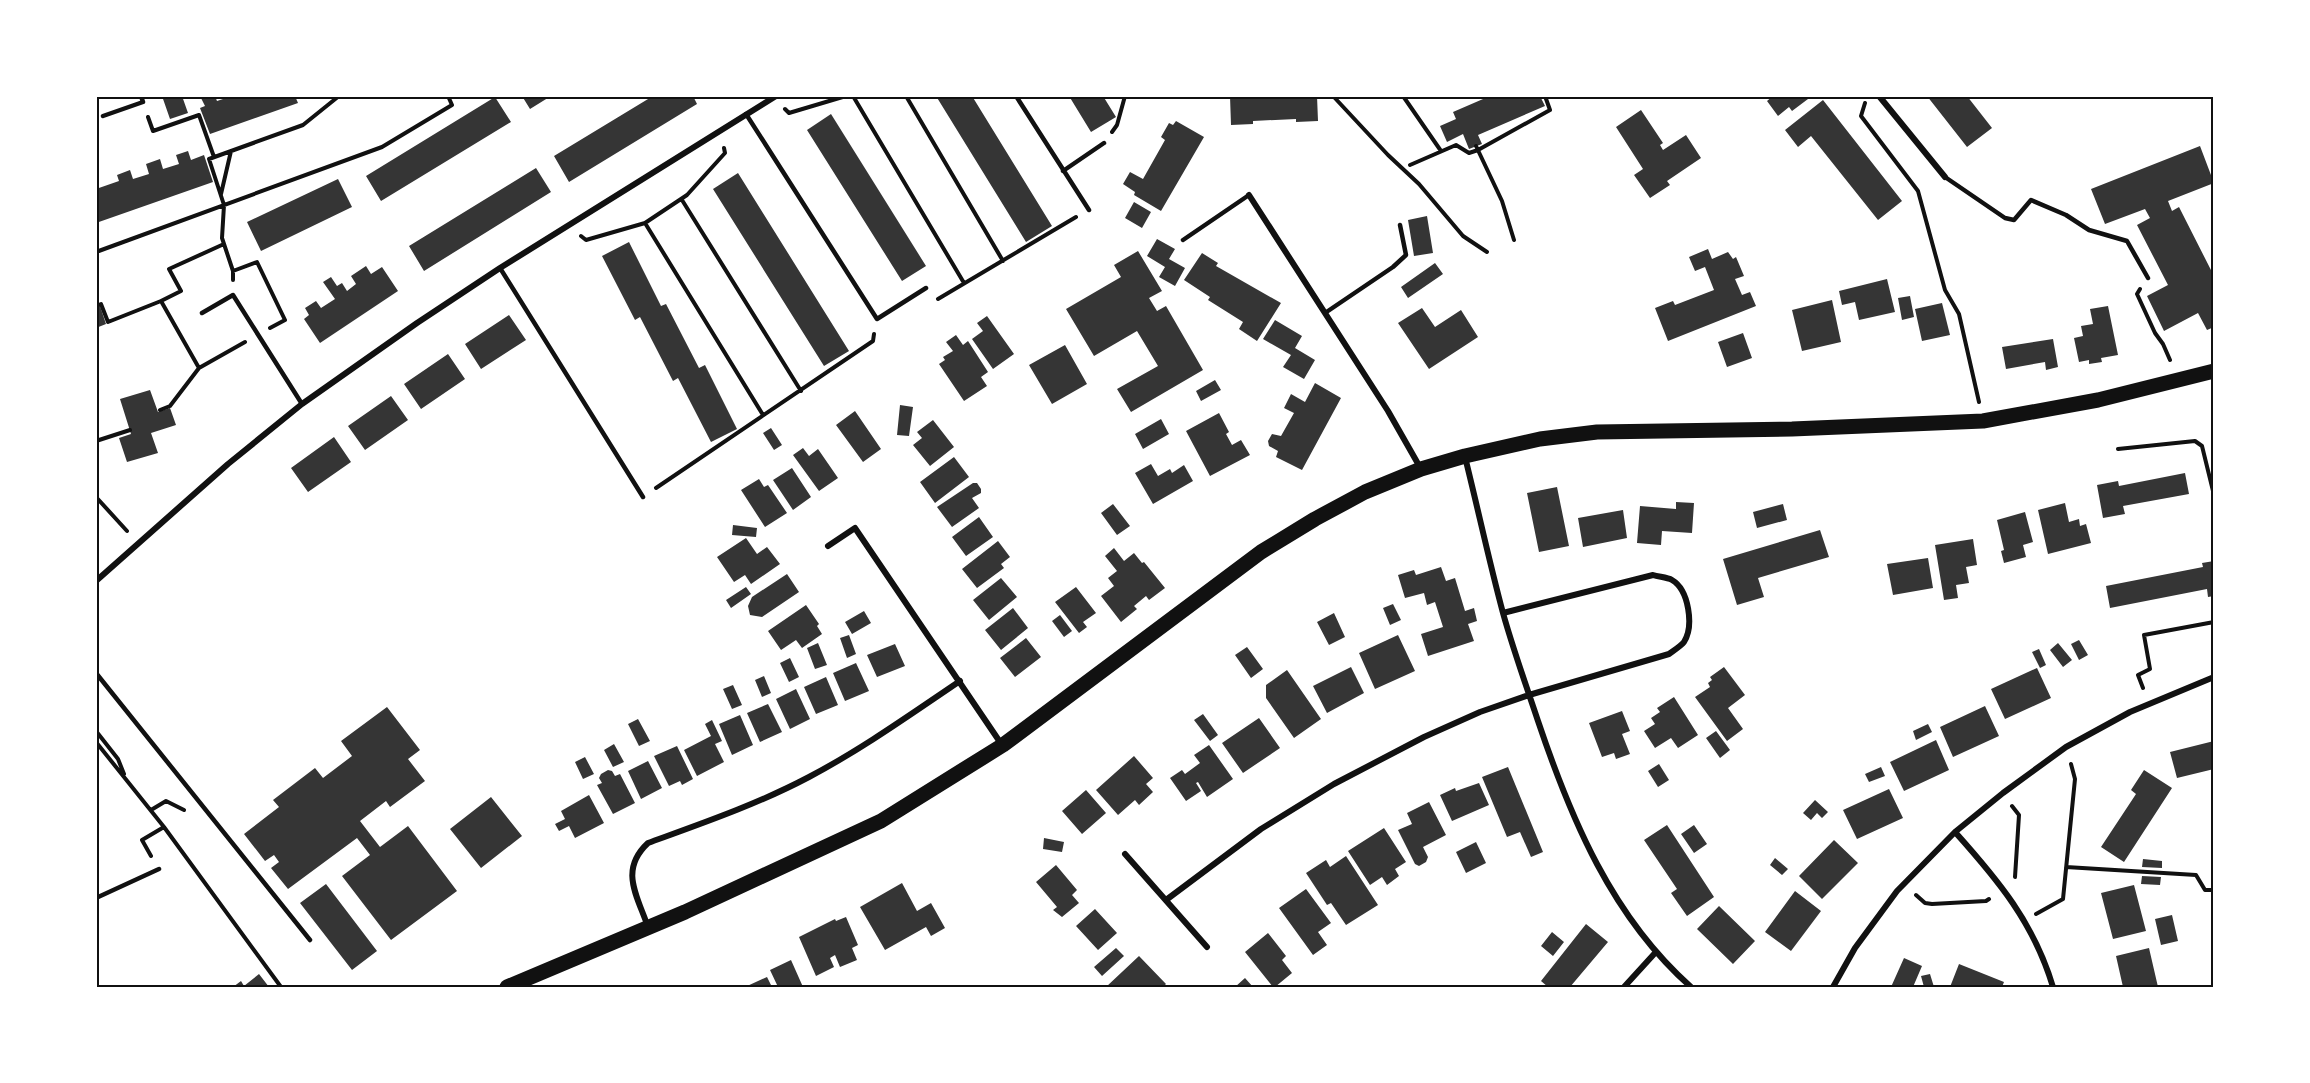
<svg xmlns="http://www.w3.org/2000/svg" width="2310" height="1083" viewBox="0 0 2310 1083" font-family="'Alegreya Sans',sans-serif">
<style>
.building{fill:#353535}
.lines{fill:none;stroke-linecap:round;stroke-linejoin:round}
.path{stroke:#111;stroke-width:4}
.service{stroke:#111;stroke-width:4.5}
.minor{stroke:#111;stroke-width:6}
.primary{stroke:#111;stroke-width:15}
.neatline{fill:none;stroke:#111;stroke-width:2}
</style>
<rect width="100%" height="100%" fill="#fff"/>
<path class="building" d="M162,96H182L188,113L170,119Z
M206,96H215L217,101L232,96H295L298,103L210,134L200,108L205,106L201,98Z
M522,96H551L530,109Z
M653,96H693L697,104L569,182L554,156Z
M936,96H972L1052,226L1026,242Z
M1069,96H1103L1116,117L1091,132Z
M1230,96H1317L1318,121L1296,122V119L1253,121V124L1231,125Z
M1490,96H1540L1545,106L1478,135L1482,144L1469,149L1463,134L1447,142L1440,126L1456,119L1453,112Z
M1773,96H1812L1792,111L1789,107L1778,116L1767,101Z
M1927,96H1967L1992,128L1967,147Z
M495,97L511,122L381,201L366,176Z
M1823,100L1902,201L1878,220L1811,136L1798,147L1785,130Z
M1641,110L1663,143L1660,145L1663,150L1686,135L1701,158L1667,181L1670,185L1650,198L1634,175L1643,169L1616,127Z
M831,114L926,266L902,281L807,130Z
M1176,121L1204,137L1161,211L1134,195L1135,192L1123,184L1130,172L1143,179L1165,140L1161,137L1169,123L1173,125Z
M2200,146L2214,183L2168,201L2172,211L2179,207L2214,276V327L2207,330L2198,313L2164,331L2147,296L2168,285L2137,225L2150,218L2145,209L2105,224L2091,189Z
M188,151L191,160L204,155L213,182L96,223V189L119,181L117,175L130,170L133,179L149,174L146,164L160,159L163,169L179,164L176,155Z
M536,168L551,192L424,271L409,246Z
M738,173L849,351L824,366L713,189Z
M338,179L352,207L261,251L247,222Z
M1134,202L1151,212L1142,228L1125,218Z
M1427,216L1433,253L1414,256L1408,220Z
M1157,239L1175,249L1169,259L1185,268L1175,286L1159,277L1165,267L1147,256Z
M629,242L661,306L666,304L699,368L705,365L737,429L711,442L678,378L673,381L640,317L635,320L602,256Z
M1708,249L1712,259L1728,252L1733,259L1736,257L1744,276L1735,279L1742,295L1750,292L1756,306L1668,341L1655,308L1673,301L1675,305L1714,290L1705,267L1695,271L1689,257Z
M1138,251L1162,291L1149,298L1157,311L1166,306L1203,370L1131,412L1117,389L1158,366L1137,331L1094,356L1066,309L1121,277L1114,265Z
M1202,253L1218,263L1216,266L1281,303L1257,341L1239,329L1243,322L1208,300L1210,297L1184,280Z
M1435,263L1443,274L1408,298L1401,287Z
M366,266L371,274L382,267L398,291L320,343L304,319L309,315L305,308L316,301L321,308L335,299L323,282L331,277L337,286L342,283L347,291L356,284L351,276Z
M1887,279L1895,312L1859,320L1855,302L1842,305L1839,291Z
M1910,296L1914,317L1902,320L1898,298Z
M1832,300L1841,342L1802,351L1792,310Z
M1942,303L1950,335L1922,341L1915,309Z
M100,306L106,324L96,328V308Z
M2108,306L2118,355L2101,358L2102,362L2089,364V360L2079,362L2074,338L2083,336L2081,326L2093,324L2090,309Z
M1422,308L1435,327L1461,310L1478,337L1429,369L1398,323Z
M509,315L526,340L481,369L465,344Z
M987,316L1014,354L993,369L972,339L983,331L977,323Z
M1275,320L1302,336L1295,348L1315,360L1304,379L1283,367L1291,355L1263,339Z
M1743,333L1752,358L1727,367L1718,342Z
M956,335L963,345L968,341L988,372L981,377L987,386L964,401L939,364L945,360L943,357L953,351L946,342Z
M2053,339L2058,367L2046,370L2045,362L2006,369L2002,347Z
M1065,345L1087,384L1052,404L1029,365Z
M448,354L465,379L421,409L404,384Z
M1215,380L1221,390L1201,401L1196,391Z
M1315,383L1341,398L1302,470L1276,457L1278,451L1269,446L1268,441L1272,434L1281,436L1294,413L1284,408L1291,394L1305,402Z
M150,390L158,412L170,408L176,425L151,433L158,453L127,462L119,438L131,434L120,399Z
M391,396L408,420L365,450L348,426Z
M900,405L913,407L909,436L897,435Z
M855,411L881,449L863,462L836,425Z
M1219,413L1229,432L1226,434L1232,445L1241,440L1250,455L1210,476L1186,431Z
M1161,419L1169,434L1143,449L1135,434Z
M933,420L954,447L930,466L913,445L922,438L917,432Z
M771,428L782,445L774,450L763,433Z
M334,437L351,462L308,492L291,468Z
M803,448L809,456L818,449L838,478L819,491L793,455Z
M954,457L969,477L935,503L920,482Z
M1151,464L1158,476L1170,469L1172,473L1184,465L1193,481L1153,504L1135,473Z
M792,468L811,497L793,510L773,480Z
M2185,473L2189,494L2123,506L2125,514L2103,518L2097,485L2118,481L2119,486Z
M759,479L764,487L768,485L787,513L765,527L741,490Z
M973,483H977L981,489V493L972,498L979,508L952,527L937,507Z
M1557,487L1569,546L1539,552L1527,493Z
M1676,502L1694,503L1692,533L1662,531L1661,545L1637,543L1640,506L1676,509Z
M2065,503L2069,522L2079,519L2080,526L2086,524L2091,543L2048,554L2038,510Z
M1113,504L1130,526L1117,535L1101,513Z
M1783,504L1787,520L1757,528L1753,512Z
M1623,510L1627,538L1583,547L1578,518Z
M2025,512L2033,542L2023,545L2026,557L2004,563L2001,551L2004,550L1997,520Z
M979,517L993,537L966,556L952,537Z
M733,525L757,528L756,537L732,535Z
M1820,530L1829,557L1758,578L1764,597L1737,605L1723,559Z
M746,538L757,554L767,547L780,564L751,584L745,575L734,582L717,557Z
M1973,539L1977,565L1966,567L1969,583L1956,585L1958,598L1944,600L1935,545Z
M998,541L1010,557L1001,564L1004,568L977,588L962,569Z
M1114,548L1124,561L1134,553L1142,563L1144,562L1165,588L1149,600L1146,596L1134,606L1137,609L1121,622L1101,596L1114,586L1108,578L1117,571L1105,556Z
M1928,558L1933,588L1893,595L1887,564Z
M2214,561V596L2208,597L2207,589L2110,608L2106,586L2203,567L2202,563Z
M1441,567L1446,581L1455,578L1465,611L1474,608L1477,621L1468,624L1474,641L1428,656L1421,634L1443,627L1435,602L1427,605L1424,593L1405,598L1398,575L1414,570L1416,575Z
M787,574L799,592L762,617L750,615L748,606L752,597Z
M1001,578L1017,597L989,620L973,600Z
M746,587L751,594L731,608L726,600Z
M1076,587L1096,613L1083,622L1087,627L1079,633L1055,602Z
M1393,604L1401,620L1390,625L1383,608Z
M806,605L819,624L817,626L822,634L802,648L796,640L781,650L768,631Z
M1013,608L1028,628L1001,650L985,630Z
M864,611L871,623L852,634L845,622Z
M1334,613L1345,637L1329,645L1317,622Z
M1060,615L1072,631L1064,637L1052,621Z
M849,635L856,654L847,658L840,638Z
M1398,635L1415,671L1375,689L1359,653Z
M1026,638L1041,657L1015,677L1000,658Z
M2079,640L2088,655L2079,660L2071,644Z
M818,643L827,665L815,669L807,648Z
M2058,643L2072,660L2063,667L2050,650Z
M895,644L905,666L877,677L867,655Z
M1247,647L1263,669L1251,678L1235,655Z
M2039,649L2046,665L2040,668L2032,652Z
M790,658L799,677L789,682L780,663Z
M856,663L869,691L845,701L833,673Z
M1351,667L1364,693L1327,713L1313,686Z
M1724,667L1745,695L1728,708L1743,729L1727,741L1695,697L1710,687L1708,683L1712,680L1710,677Z
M2037,668L2051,698L2005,719L1991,689Z
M1287,670L1321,719L1294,738L1266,698V685Z
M764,676L771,693L762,697L755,680Z
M826,677L838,705L816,714L804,687Z
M733,685L742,705L732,709L723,689Z
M796,689L810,719L790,729L776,699Z
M1674,697L1698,735L1678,748L1671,738L1655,748L1644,731L1655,724L1651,718L1660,712L1657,708Z
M768,704L782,732L760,742L747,713Z
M1985,706L1999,736L1953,757L1940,727Z
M387,707L420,750L408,759L425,781L390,807L386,801L360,821L380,847L408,826L457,891L391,940L342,876L370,855L357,838L288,889L271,868L279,862L274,855L265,861L244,834L279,807L273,800L315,768L323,778L352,756L341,741Z
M1622,711L1630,731L1622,734L1630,754L1616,759L1614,753L1602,757L1589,723Z
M1203,714L1218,735L1210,741L1194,720Z
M740,715L753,745L732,755L719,724Z
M1259,718L1280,748L1243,773L1222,743Z
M638,719L650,741L639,746L628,724Z
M712,720L722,741L715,744L724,762L697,776L684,750L711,736L705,724Z
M1928,724L1932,732L1916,740L1913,731Z
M1716,731L1730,750L1720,758L1706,738Z
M1936,740L1949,770L1904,791L1890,762Z
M2214,741V769L2177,778L2170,752Z
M614,744L624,762L613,767L604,750Z
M1209,745L1233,779L1207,797L1198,782L1196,783L1201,791L1186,801L1170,778L1182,770L1185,774L1200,763L1194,755Z
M677,746L693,779L682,785L680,781L669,786L654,756Z
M1134,756L1153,778L1146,784L1153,792L1139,805L1135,800L1118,815L1096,790Z
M585,757L594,774L583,779L575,762Z
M648,761L662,788L641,799L628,771Z
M1659,764L1669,780L1658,787L1648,771Z
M1508,767L1543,852L1531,857L1520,832L1507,837L1482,777Z
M1881,767L1885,776L1869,782L1865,774Z
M608,770L612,771L615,776L620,774L635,803L613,814L597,785L602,783L599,778L601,774Z
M2144,770L2172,788L2124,862L2101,847L2136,794L2131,790Z
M1479,783L1489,805L1452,821L1440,795L1455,788L1456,791Z
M1889,789L1903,818L1857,839L1843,810Z
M1086,790L1106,813L1082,834L1062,811Z
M589,795L604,823L575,838L569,826L559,831L555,824L565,819L561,811Z
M491,797L522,836L481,868L450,829Z
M1815,800L1828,812L1822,818L1817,813L1811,820L1803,813Z
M1429,802L1446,835L1423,847L1428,857L1426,862L1419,866L1415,864L1398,830L1412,824L1407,813Z
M1667,825L1714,897L1687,916L1671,893L1677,889L1644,840Z
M1694,825L1707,844L1694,853L1681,834Z
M1384,828L1406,862L1395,869L1399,876L1387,885L1382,877L1370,885L1348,851Z
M1044,838L1064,842L1062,852L1043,849Z
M1834,840L1858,863L1822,899L1799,876Z
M1476,842L1486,863L1466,873L1456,852Z
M1346,856L1378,905L1346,925L1331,903L1327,905L1306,873L1326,860L1330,867Z
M1775,858L1788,869L1782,875L1770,865Z
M2143,859L2162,861V868L2142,867Z
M1056,865L1077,890L1072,895L1079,903L1062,917L1053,910L1057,907L1036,882Z
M2142,876L2161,877L2160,885L2141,884Z
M902,883L917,911L931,903L945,928L931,936L926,927L885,950L860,907Z
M326,884L377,951L352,970L300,903Z
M2134,885L2146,931L2113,939L2101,893Z
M1306,889L1331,923L1318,932L1327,945L1313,955L1279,908Z
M1795,891L1821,911L1791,951L1765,932Z
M1719,906L1755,941L1733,964L1697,929Z
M1095,909L1117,933L1098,950L1076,926Z
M2172,915L2178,941L2161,945L2155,919Z
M846,917L858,945L852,948L857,960L840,967L835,955L830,958L834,967L816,976L799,937L835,919L836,921Z
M1586,924L1608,942L1570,987H1548L1541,981Z
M1552,932L1564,942L1553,956L1541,946Z
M1268,933L1286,956L1282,960L1292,973L1275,987H1273L1245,952Z
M1116,948L1124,956L1102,976L1094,967Z
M2149,948L2158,987H2123L2116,956Z
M1139,956L1166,984L1163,987H1106Z
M1904,958L1922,966L1913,987H1891Z
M791,960L803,987H778L770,970Z
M1959,964L2004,982L2002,987H1950Z
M259,974L269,987H233L241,981L244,986Z
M1930,974L1934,987H1924L1921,976Z
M767,977L772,987H745Z
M1245,978L1253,987H1235Z"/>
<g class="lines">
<path class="path" d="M853,96L964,283
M906,96L1003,261
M1333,96L1388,155L1419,184L1463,236L1487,252
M1403,96L1441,151
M1865,103L1861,116L1918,191L1945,290L1959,314L1979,402
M785,109L789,113L846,96
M148,117L153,131L199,115L214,157
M1112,132L1117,125L1125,96
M1476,146L1502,201L1514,240
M1410,165L1456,145L1469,153L1478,150L1550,110L1545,96
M221,194L231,151
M682,200L801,391
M645,223L763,415
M581,236L586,240L645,223L687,195L725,153L724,148
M224,244L169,269L181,291L161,301L199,368L245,342
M96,252L382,147L452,105L448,96
M233,271L257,262L285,320L270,328
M233,280V271L222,238L224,205L209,159L303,125L339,96
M2140,289L2137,294L2155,333L2163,344L2170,360
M938,299L1076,217
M96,306L101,304L108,322L161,301
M160,410L170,406L199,368
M96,441L130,430
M2118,449L2195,441L2202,446L2214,495
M656,488L873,341L874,334
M96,497L127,531
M2143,688L2138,675L2150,669L2144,635L2214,622
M96,731L118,759L124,774
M96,742L164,827L281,987
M2012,806L2019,815L2015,877
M151,810L166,801L184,810
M151,856L142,840L164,827
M2066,867L2196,875L2205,890H2214
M1916,895L1925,903L1932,904L1986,901L1989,899
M2036,914L2063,899L2075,779L2071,764"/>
<path class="service" d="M1016,96L1089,210
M746,114L877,319L926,288
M103,116L143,102L141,96
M1063,171L1104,143
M1945,177L2005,218L2014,220L2031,200L2066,215L2089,230L2127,241L2148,278
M1183,240L1249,195
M500,268L643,497
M202,313L233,295L302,404
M1325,313L1393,267L1406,255L1400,225
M96,673L310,940
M96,898L159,869"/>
<path class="minor" d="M1879,96L1945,177
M1249,195L1388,411L1421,469
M1465,457C1478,509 1489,561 1503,613C1513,649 1526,685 1538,721C1571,819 1612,917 1691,987
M828,546L855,528L1002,745
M96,581L228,464L302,404L417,323L500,268L776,96
M1955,832C1998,880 2034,923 2053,987
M1125,854L1207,947
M1166,900L1261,829L1334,784L1424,737L1480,712L1529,695L1669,654C1673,651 1681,646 1684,642C1694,626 1689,590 1672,580C1667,577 1659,577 1653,575L1503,613
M648,927C637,895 619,870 648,843C703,823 758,804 809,777C862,749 911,714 960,681
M1624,987L1655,953
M1833,987L1855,948L1897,891L1955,832L2003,793L2066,747L2130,712L2214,677"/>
<path class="primary" d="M507,987L685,912L881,821L1003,745L1261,552L1315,519L1365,492L1421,469L1465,456L1540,439L1597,432L1792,429L1983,421L2098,400L2214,371"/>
</g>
<rect width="2310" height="1083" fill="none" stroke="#ffffff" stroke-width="195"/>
<rect x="98" y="98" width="2114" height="888" class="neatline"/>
</svg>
